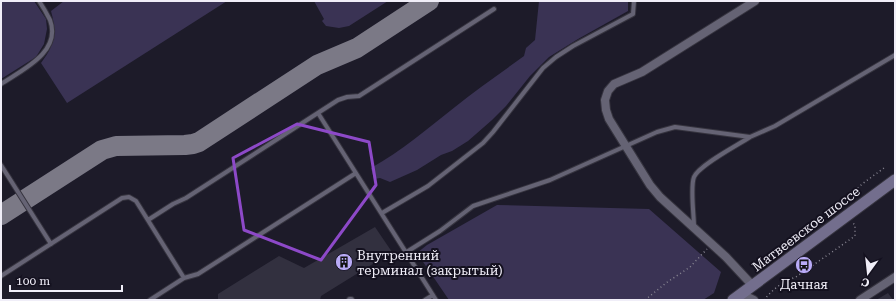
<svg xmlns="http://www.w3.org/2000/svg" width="896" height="301" viewBox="0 0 896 301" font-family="'Roboto Serif',serif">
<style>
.green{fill:#3a3354}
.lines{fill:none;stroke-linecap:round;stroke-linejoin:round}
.taxiway{stroke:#7b7986;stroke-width:20}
.building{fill:#32303f}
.service-casing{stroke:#36343f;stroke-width:6}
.pedestrian-casing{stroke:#36343f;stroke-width:8}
.minor-casing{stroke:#36343f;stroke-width:10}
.secondary-casing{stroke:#36343f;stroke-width:13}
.path{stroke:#888692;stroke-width:1.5;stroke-dasharray:1 3;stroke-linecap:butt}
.service{stroke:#656374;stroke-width:4}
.pedestrian{stroke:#656374;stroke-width:6}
.minor{stroke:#656374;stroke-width:8}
.secondary{stroke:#736e8d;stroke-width:11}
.marked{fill:none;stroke:#8d49c8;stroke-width:3;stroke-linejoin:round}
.labels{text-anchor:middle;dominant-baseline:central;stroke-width:4;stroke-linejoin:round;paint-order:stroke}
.street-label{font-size:13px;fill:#f0eef8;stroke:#14111f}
.poi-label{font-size:13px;fill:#f0eef8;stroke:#14111f;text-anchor:start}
</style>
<rect width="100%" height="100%" fill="#1d1b29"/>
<path class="green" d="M1,1H34L46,19L47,29L44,44L36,57L1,79Z
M64,1H227L67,103L41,63C55,45 57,33 51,11Z
M314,1H388L349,26L339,28L326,26L322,21L324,19Z
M539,1H628V11L578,39L549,57L530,76L506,106L492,120L468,141L452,151L441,155L417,170L390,182L380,178L374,179L371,168C402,151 428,128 455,107C477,89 501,73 524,56L526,48L535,40Z
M497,205L649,209L721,272L714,293L703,300H449L417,253L427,245Z"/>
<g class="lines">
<path class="taxiway" d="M1,215L102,150L116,146L185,145L193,144L199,142L317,65L357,48L429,1"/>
</g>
<path class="building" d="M375,227L392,252L321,296L320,300H218V294L279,256L304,268Z
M888,293L893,300H876Z"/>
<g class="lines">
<defs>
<path id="service" d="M1,84C22,70 62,52 50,20C47,14 43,7 39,1
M318,113L436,300
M1,165L51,244
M382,213L428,186L483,143L493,132L543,68L556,57L573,46L633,14L634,1
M148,220L173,204L186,198L338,100L347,97L359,96L494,9
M694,227C694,215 690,187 694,177C699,165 738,145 750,137
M405,253L440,231L473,206L550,180L657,132L675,127L750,137L775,126L895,55
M1,276L122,198L129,197L136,201L184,278
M150,300L184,278L198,274L356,173
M425,300L433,295"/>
<path id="pedestrian" d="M350,300H351"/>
<path id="minor" d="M753,286L726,257L660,197L650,185L609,119L606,110L605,100L608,91L614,84L642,72L755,1
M742,294L754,300
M860,300L895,277"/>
<path id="secondary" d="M733,300L895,180"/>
</defs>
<use href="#service" class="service-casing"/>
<use href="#pedestrian" class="pedestrian-casing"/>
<use href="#minor" class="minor-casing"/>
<use href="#secondary" class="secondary-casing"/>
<path class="path" d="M842,208L840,206L862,184L884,168
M645,300L666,283L690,267L707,249
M764,300C772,290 783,281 796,277L855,236V225L852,222"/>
<use href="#service" class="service"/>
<use href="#pedestrian" class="pedestrian"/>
<use href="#minor" class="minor"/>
<use href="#secondary" class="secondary"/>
</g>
<path class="marked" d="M297,124L369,142L376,185L321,260L244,230L233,158Z"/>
<defs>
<symbol id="building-disc" viewBox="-11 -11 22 22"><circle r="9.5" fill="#b9abf7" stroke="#14111f"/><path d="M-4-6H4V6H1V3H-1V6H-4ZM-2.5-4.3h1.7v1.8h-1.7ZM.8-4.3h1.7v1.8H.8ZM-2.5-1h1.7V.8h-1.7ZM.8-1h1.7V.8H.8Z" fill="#111"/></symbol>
<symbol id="bus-disc" viewBox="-11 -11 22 22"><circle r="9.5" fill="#b9abf7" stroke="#14111f"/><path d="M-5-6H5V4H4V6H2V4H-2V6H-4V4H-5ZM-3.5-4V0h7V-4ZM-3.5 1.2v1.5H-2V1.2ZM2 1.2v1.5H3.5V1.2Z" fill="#111"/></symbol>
</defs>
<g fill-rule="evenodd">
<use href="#building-disc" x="334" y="252" width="20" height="20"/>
<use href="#bus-disc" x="794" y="255" width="20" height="20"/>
</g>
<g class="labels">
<g class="street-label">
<text transform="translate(806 229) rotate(-37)">Матвеевское шоссе</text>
</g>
<g class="poi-label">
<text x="357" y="255">Внутренний<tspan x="357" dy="15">терминал (закрытый)</tspan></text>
<text x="804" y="284" text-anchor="middle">Дачная</text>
</g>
</g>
<rect width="896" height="301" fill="none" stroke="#f0eef8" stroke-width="4"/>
<g transform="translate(868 273) rotate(195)" stroke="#14111f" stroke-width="3" paint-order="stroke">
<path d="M0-3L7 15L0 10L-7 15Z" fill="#f0eef8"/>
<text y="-6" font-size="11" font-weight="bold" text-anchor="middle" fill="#f0eef8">С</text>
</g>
<path d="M10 285v6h112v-6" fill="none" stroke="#f0eef8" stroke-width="2"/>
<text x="16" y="285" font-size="12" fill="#f0eef8" stroke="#14111f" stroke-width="3" paint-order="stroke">100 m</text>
</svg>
